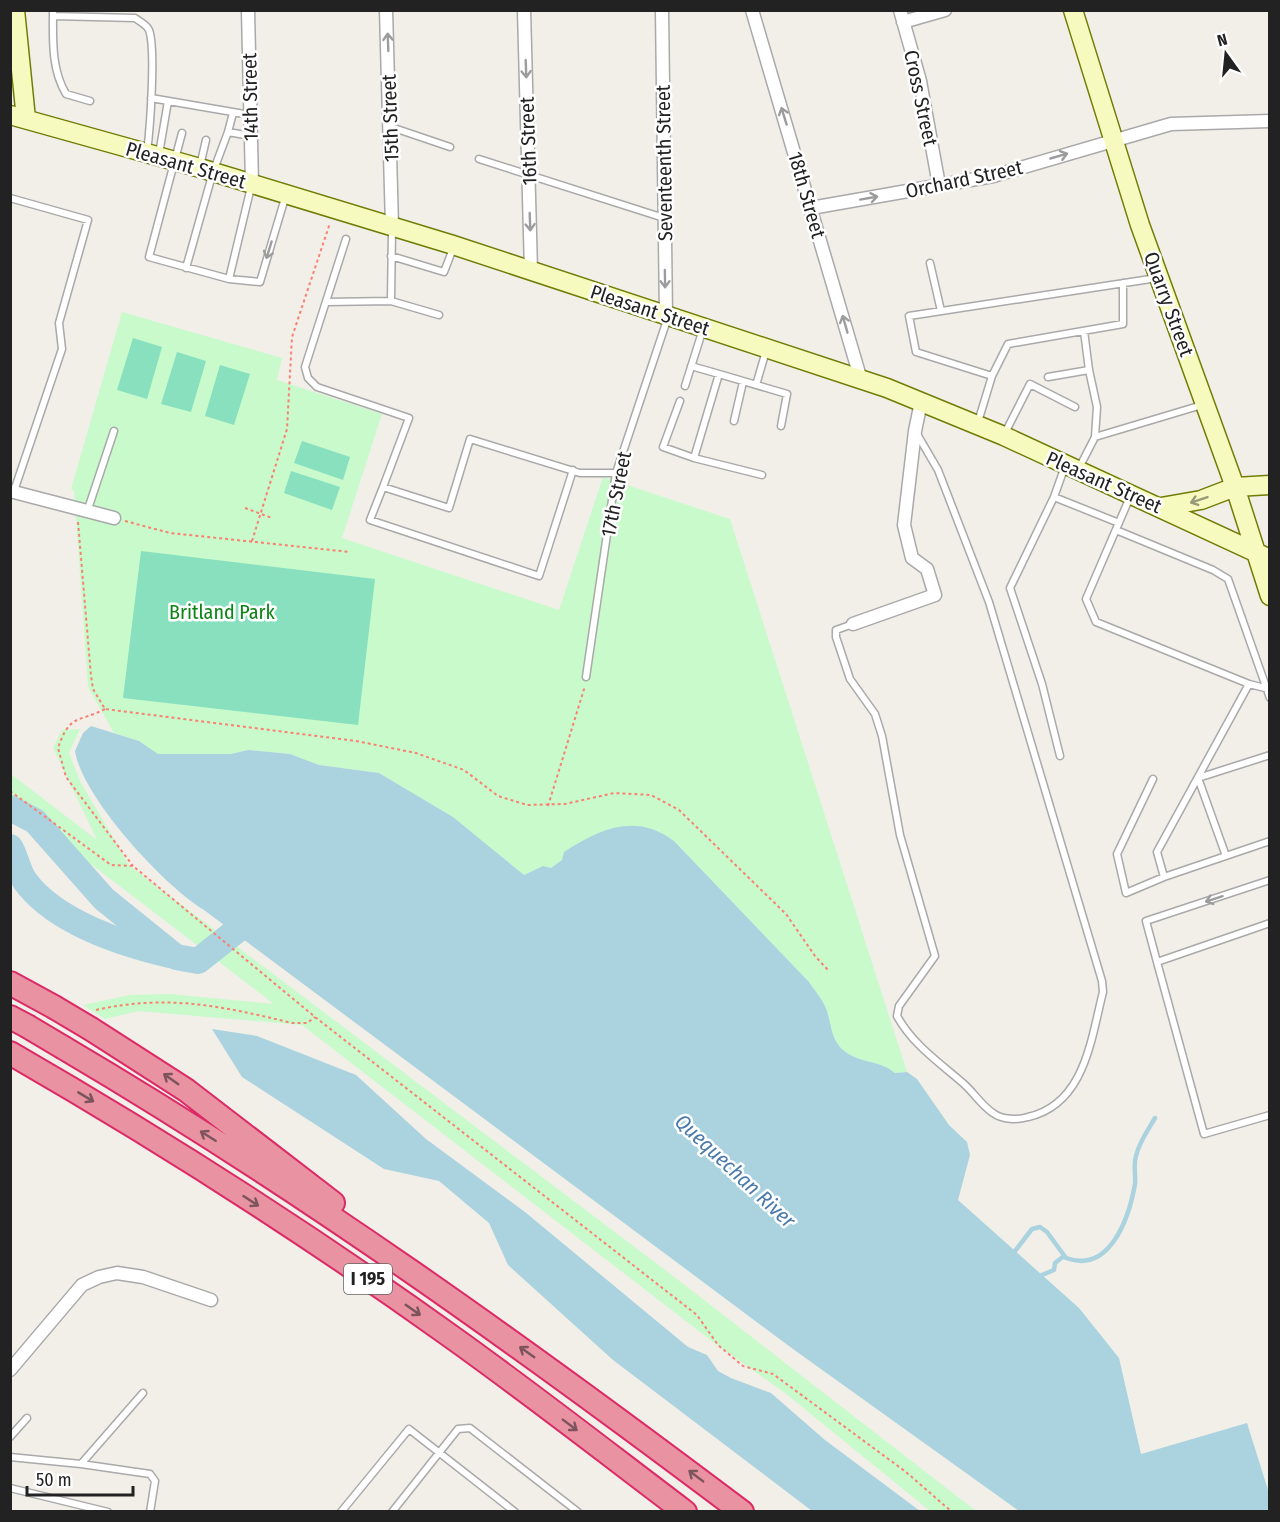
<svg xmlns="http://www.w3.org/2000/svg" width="1280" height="1522" viewBox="0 0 1280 1522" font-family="'Fira Sans Condensed',sans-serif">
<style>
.park{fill:#c8facc}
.pitch{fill:#88e0be}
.water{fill:#aad3df}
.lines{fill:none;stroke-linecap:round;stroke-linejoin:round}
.stream{stroke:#aad3df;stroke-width:4.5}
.river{stroke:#aad3df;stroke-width:26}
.lane-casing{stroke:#a9a9a9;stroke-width:9}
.street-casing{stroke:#a9a9a9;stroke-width:15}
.secondary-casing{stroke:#707d05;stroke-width:21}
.highway-casing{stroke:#dc2a67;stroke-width:26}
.path{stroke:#fa8072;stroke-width:2;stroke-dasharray:3 3;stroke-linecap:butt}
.lane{stroke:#fff;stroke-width:6}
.street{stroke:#fff;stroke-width:12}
.secondary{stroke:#f7fabf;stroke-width:18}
.highway{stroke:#e892a2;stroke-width:22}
.highway-bridge-casing{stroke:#dc2a67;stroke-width:26;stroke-linecap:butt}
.highway-bridge{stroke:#e892a2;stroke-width:22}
.oneway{stroke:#9c9c9c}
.oneway2{stroke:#979978}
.oneway3{stroke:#7b545c}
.labels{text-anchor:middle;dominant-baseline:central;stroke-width:5;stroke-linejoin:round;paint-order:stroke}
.shield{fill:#fff;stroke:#646464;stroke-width:1.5}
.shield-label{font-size:18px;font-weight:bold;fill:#222}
.street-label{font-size:20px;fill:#222;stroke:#fff}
.park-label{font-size:20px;fill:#0c8416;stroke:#fff}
.water-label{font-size:21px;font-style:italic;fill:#4a7aab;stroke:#fff}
</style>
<rect width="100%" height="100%" fill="#f2efe9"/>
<path class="park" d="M122,312L282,358L277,380L382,414L342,538L559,610L603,477L730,519L907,1072L895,1073C881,1061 862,1063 847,1053C831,1042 832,1027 827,1011C824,1001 815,991 809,982L674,841C629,807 589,841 551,868L543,866L524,875L453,817L379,773L319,765L290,754L248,750L231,754H158L139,741L114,733L88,687L74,490L71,489Z
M80,729L69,753L80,781L129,865L677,1279L976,1511H930L785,1393L713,1342L302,1025L138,1011L105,1019L83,1005L130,995L170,994L274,1004L11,803V774L97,840L53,748L62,730Z"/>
<path class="pitch" d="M133,338L162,347L147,399L117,390Z
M177,352L206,361L191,412L161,404Z
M220,365L250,374L234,425L205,416Z
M302,441L350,457L343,480L294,463Z
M291,471L340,487L332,510L284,493Z
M141,551L375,579L358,725L123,698Z"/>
<path class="water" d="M91,726L139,741L158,754H231L248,750L290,754L319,765L379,773L453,817L524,875L543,866L551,868L562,860L564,852C599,829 636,812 674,841L809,982C815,991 824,1001 827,1011C832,1027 831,1042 847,1053C862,1063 881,1061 895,1073L907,1072L917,1079L949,1125L967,1142L970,1155L958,1200L1079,1308L1119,1358L1141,1454L1247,1423L1269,1493V1511H1019L793,1349L204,910C164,886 82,797 75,751L83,733Z
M212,1029L257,1036L356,1075L426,1139L525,1212L688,1347L707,1355L718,1371L731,1378L771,1393L825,1440L920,1511H812L613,1360L508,1265L489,1223L439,1181L384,1169L242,1077Z"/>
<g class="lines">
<path class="stream" d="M1015,1251L1032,1229L1040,1227L1047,1232L1066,1258C1110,1274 1129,1218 1135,1184C1136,1174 1133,1165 1136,1156C1139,1142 1148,1130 1155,1118
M1042,1275L1054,1270L1055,1263L1064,1256"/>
<path class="river" d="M10,808L35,821L104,899L176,957L198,961L246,923L265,926
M10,847C16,857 18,871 25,881C55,922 123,944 170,955"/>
<defs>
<path id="lane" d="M53,10C53,39 51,69 66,94L90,101
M53,16L135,18C140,22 146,24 149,30C156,49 150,129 147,152
M151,98L250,115
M233,113L228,132L251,136
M391,127L450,147
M182,133L149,257L229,279L251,187
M159,154L168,101
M479,159L664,218
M200,166L206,140
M10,198L88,220L59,323L62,349L14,491
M346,239L305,367L308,378L317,387L409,418L383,487
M391,256L444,272L454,246
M930,263L941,311
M186,268L213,172L228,132
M229,279L260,282L285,198
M391,301L439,315
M326,302L391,301L392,230
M1089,370L1097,407L1095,437
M719,374L787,394L781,426
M992,376L1008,344L1123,324V283
M1048,377L1089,370L1084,331
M756,385L766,351
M685,386L703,329
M680,401L663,447L694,458L719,374L691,366
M734,421L743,382
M978,422L992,376L916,352L909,316L1157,278
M1005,433L1030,384L1075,407
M694,458L762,475
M573,470L539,576L370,520L383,487L449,508L470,439L580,473H616
M1078,470L1095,437L1202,405
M1054,497L1065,466
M1130,497L1086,599L1096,622L1249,684L1157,852L1164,877L1270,841
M88,509L114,431
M1116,530L1213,570L1228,579L1270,698
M853,624L836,630V637L850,679L875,714L882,736L900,835L935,956L899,1006L897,1016C913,1045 940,1063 964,1084C974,1093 982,1106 993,1113C1002,1120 1018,1120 1028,1117C1085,1104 1091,1039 1103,992L1102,981L989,602L938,470L917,434
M586,677L616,473L668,317
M1249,684L1269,689
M1060,756L1042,684L1010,588L1054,497L1119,523
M1153,779L1117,854L1126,893L1164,877
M1226,856L1198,778L1270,755
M1270,880L1146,921L1157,962L1270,923
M1157,962L1204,1134L1270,1115
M10,1437L27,1418
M10,1457L81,1464L143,1393
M81,1464L150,1474L155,1481L150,1512
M10,1488L108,1512
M341,1512L409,1429L515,1512
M392,1512L458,1429L470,1428L578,1512"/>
<path id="street" d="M248,10L252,184
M386,10L392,226
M524,10L531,271
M662,10L666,316
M752,10L861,380
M900,10L920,81L939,185
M903,22L945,10
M811,208L993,176L1171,124L1270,121
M10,491L114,518
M853,624L935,595L927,569L912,558L904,525L915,431L921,402
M10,1370L82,1285L99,1277L117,1273L143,1277L211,1300"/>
<path id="secondary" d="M15,10L26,119
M1073,10L1140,225L1235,487L1270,596
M10,115L200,168L450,244L887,388L1004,436L1270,559
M1161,507L1201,500L1235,487L1270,485"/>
<path id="highway" d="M10,983L54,1007
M10,1017L27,1026
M91,1029L186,1090L333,1203
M64,1048C300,1187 523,1347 742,1512
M10,1053C161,1140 308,1234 449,1335C529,1392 607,1453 685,1512"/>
</defs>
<use href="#lane" class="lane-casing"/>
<use href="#street" class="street-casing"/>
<use href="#secondary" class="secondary-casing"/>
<use href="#highway" class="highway-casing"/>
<path class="path" d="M245,508L272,518
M125,521L170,533L350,552
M78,522L91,676L93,689L105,709L356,741L416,753L464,770L498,796L527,805L565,804L614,793L651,795L679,810L786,914L815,956L828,970
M252,541L287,429L292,337L330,223
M105,709C78,723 70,713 58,748L66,777L133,866
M10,791L111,865L133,866L315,1017L697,1315L718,1345L743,1366L773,1374L906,1472L952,1512
M548,806L585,686
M96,1010C167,994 222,1006 292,1023H307L315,1017"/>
<use href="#lane" class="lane"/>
<use href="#street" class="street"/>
<use href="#secondary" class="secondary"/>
<use href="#highway" class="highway"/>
<defs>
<path id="highway-bridge" d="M54,1007L91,1029
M27,1026L64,1048"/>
</defs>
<use href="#highway-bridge" class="highway-bridge-casing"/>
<use href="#highway-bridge" class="highway-bridge"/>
</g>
<defs><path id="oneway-shaft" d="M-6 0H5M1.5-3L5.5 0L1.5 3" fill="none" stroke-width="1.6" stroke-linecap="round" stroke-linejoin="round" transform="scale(1.5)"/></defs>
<g class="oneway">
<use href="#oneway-shaft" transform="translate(388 42) rotate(-92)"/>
<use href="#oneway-shaft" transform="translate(526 69) rotate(88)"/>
<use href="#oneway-shaft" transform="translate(784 116) rotate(-107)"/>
<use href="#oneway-shaft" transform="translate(1059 156) rotate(-16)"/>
<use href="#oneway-shaft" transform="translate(869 198) rotate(-10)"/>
<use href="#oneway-shaft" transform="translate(530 222) rotate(88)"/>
<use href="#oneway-shaft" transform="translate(269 250) rotate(107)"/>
<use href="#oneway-shaft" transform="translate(665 279) rotate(89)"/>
<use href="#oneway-shaft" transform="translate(845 324) rotate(-106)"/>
<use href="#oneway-shaft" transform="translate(1214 899) rotate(162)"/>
</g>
<use class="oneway2" href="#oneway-shaft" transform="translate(1199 500) rotate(162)"/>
<g class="oneway3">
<use href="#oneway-shaft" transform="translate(171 1079) rotate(-145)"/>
<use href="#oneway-shaft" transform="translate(86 1097) rotate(31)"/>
<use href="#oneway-shaft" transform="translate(208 1136) rotate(-148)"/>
<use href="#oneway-shaft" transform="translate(251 1201) rotate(33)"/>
<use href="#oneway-shaft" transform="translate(413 1310) rotate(35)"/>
<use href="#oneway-shaft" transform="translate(527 1352) rotate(-145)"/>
<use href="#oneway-shaft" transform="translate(570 1425) rotate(37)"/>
<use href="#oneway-shaft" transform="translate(696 1476) rotate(-143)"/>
</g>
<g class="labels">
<rect class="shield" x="344" y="1264" width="48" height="30" rx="4.5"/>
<g class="shield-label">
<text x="368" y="1279">I 195</text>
</g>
<g class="street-label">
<text transform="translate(250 97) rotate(-91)">14th Street</text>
<text transform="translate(921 98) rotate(78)">Cross Street</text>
<text transform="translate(390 118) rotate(-92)">15th Street</text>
<text transform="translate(528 141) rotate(-92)">16th Street</text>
<text transform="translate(664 163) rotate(-91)">Seventeenth Street</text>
<text transform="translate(186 165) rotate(16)">Pleasant Street</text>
<text transform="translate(964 179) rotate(-12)">Orchard Street</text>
<text transform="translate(807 195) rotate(74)">18th Street</text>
<text transform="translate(1169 304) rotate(70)">Quarry Street</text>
<text transform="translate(650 310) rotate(18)">Pleasant Street</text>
<text transform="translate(1104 482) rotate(24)">Pleasant Street</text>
<text transform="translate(616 494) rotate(-79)">17th Street</text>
</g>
<g class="park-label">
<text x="222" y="612">Britland Park</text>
</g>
<g class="water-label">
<text transform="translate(735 1171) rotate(43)">Quequechan River</text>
</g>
</g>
<rect width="1280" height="1522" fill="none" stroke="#222222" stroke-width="24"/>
<g transform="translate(1226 54) rotate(345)" stroke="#ffffff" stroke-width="4.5" paint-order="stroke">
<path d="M0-4.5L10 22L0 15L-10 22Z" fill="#222222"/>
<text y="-9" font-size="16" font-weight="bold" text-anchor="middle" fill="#222222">N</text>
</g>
<path d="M27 1486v9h106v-9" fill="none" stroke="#222222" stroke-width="3"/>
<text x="36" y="1486" font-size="18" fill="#222222" stroke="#ffffff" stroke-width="4.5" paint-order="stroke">50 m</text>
</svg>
